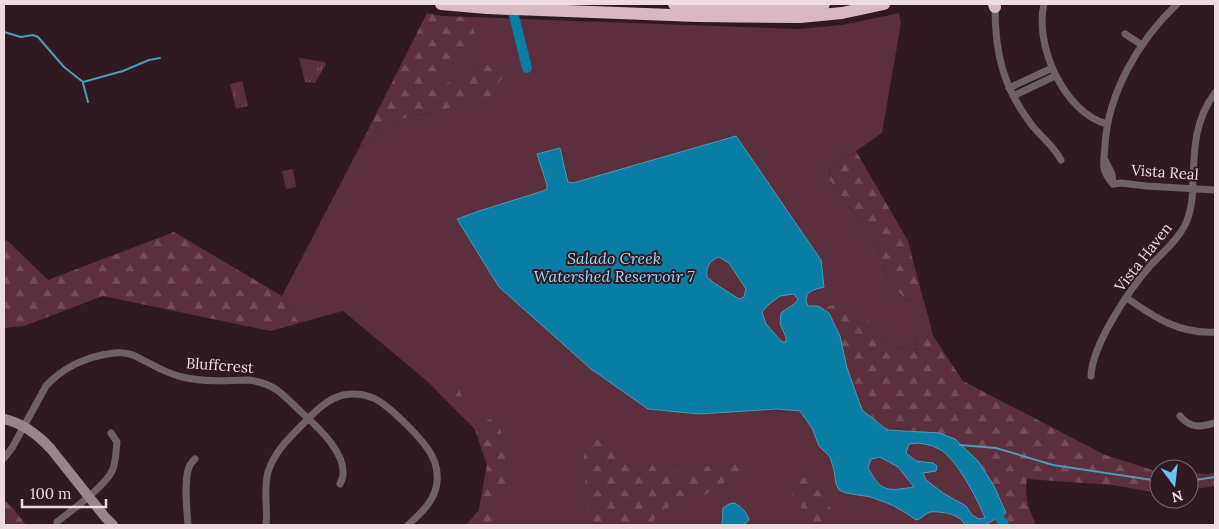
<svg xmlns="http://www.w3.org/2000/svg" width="1219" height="529" viewBox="0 0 1219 529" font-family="Lora,serif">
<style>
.green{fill:#5b2f3e}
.forest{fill:url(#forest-firs)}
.park{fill:url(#park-tufts)}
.water{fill:#0a7da5;stroke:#4e9ab7;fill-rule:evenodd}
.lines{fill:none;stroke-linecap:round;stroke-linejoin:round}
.stream{stroke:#4e9ab7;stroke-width:2}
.river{stroke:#0a7da5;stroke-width:10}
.street{stroke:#6d6165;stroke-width:7}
.secondary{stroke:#98858a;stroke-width:10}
.highway{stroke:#d8b9c2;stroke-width:12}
.labels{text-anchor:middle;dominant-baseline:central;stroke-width:4;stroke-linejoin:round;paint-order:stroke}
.street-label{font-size:15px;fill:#ecdce1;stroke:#301a22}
.water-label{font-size:16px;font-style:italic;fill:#94d8f9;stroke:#301a22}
</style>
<defs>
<pattern id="forest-firs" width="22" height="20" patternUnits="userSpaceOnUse" patternTransform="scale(1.25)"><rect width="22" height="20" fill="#5b2f3e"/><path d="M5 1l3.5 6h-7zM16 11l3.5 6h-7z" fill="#734d5a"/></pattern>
<pattern id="park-tufts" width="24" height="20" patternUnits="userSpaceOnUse" patternTransform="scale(1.25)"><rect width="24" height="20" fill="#5b2f3e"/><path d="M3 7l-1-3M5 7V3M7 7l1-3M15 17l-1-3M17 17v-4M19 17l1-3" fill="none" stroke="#734d5a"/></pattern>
</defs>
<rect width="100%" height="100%" fill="#301a22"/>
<path class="green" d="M899,13L901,23L882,133L856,151L830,167L829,179L877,244L890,284L908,301L921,291L930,323L916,334L917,350L893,347L870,321L939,433L994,486L985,525H476L487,465L475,429L427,381L343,311L299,323L282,296L358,150L400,119L434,112L490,95L479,65L434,91L446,69L477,46L470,17L798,29L842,25Z
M293,169L296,187L286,189L282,171Z"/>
<path class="forest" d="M427,13L441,16L470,17L478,46L446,69L435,90L479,65L499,66L503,76L490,96L434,112L400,119L358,150Z
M856,151L908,241L921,291L908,301L890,284L877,244L829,179L830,167Z
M174,232L282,296L299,323L271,331L103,296L24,326L4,328V240L8,241L48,280Z
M849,305L870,321L893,347L917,350L916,334L930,323L933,336L963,381L1105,455L1159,472V493L1112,485L1027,479C1024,498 1029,509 1036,525H985L1006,513L955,439L938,433L887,430L862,410L847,368L840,336L818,306Z
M459,389L466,404L479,423L484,422L496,416C501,431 506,448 507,464C508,476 506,488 504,500L491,508L490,514L495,525H466L479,510L487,465L475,429L437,391Z
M599,435L622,459L648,461L690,475L721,459L760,464L746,475L727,481L701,497L672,504L648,525H585L587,509L584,457L588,440Z
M1215,472V486L1189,490V473L1209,474Z
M799,475C820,485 829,507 841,525H805V513L792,494Z
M4,500L12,507L26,525H4Z"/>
<path class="park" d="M299,58L324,62L326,64L315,83L305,82Z
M242,81L248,106L236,109L230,84Z"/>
<path class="water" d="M736,136L821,260L824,287L813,290L807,294L806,301L808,306H818L829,313L840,336L847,368L862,410L887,430L939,433L955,439L978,461L994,486L1006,513L985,525H966C962,521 959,517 953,515C950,513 933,511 930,512C924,514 922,519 916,520L906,513L892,505L871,497L846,493L839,490L836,484L834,470L830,457L819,446L812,428L800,411L777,409L699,414L648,409L591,369L499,287L457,219L479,211L543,191L547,189V185L537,154L560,148L567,179L568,182L573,183ZM719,257L729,263L746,289L744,297L739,299C728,291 716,286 707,277C706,267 709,261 719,257ZM794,294L798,300C793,306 787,308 781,313L780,324L786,337V342H782L766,324L762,312L768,305L780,296ZM918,443C924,444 931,445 937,448C955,455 978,500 985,518L979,519L972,515L966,506L943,493L926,480L923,473L936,471L937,466L933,463L916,461L906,453L909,444ZM880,457L898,467L914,487C887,491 882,493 868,468L871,459Z
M734,503C740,505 748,514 749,520C743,528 731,525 722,525L723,508L729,504Z"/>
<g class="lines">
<path class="stream" d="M4,32L21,37L33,35L38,37L64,67L83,82L123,71L149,60L160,58
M83,83L88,102
M960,445L996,448L1053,465L1159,481
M1189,481L1215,477"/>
<path class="river" d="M511,4L527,68
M993,507L1004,525"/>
<path class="street" d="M1044,4C1034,44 1064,113 1107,124
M995,7C995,53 1003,87 1031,124C1041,137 1054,146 1061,160
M1125,34L1142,45
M1009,88L1052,68
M1013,96L1055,76
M1104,158L1112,174L1113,184
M1113,184C1100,169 1104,164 1105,145C1108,93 1139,40 1177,4
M1113,184L1121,183L1146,186L1215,190
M1127,298C1155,318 1180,334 1215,332
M1091,376C1092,345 1129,290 1150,266C1162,253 1177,241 1185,225C1192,211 1193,196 1193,180C1194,149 1195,119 1215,93
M1180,416C1191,429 1200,427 1215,423
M4,458L12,448L46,386C62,369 79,360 102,355C112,353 123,351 133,355C138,357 142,360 147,362C158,368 169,374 182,377C204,382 226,381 248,380C258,381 268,384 277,390C285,396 293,404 300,411C317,426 354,459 340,484
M57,525V522C72,510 107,485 113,469C116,460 116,450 117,442L111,433
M188,525C187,511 183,478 190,465C191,463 193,461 195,459
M266,525C268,507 263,490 268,472C274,453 287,440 301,426C313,414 326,399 343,395C353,393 364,394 373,398C388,404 425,441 432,456C436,463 438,474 437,482C435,501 421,513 408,525"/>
<path class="secondary" d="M4,419C22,423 39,436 51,449L105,517L113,525"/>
<path class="highway" d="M441,4L487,8L697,16L800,17L842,13L884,4
M674,4L799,6L824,4
M994,4L995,7"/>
</g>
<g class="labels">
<g class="street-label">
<text transform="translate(1165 172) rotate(4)">Vista Real</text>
<text transform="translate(1143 257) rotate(-52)">Vista Haven</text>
<text transform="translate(220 365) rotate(4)">Bluffcrest</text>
</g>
<g class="water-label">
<text x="614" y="258">Salado Creek<tspan x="614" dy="18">Watershed Reservoir 7</tspan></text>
</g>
</g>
<rect width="1219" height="529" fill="none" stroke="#ecdce1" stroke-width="10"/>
<g transform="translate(1174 484) rotate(165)"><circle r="24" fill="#301a22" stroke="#7b686e"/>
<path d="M0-4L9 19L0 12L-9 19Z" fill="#67c4ef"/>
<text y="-8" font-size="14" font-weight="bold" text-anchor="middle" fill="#ecdce1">N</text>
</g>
<path d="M22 499v8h84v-8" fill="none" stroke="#ecdce1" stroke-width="2.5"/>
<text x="30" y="499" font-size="15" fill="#ecdce1" stroke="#301a22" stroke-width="4" paint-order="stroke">100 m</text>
</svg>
